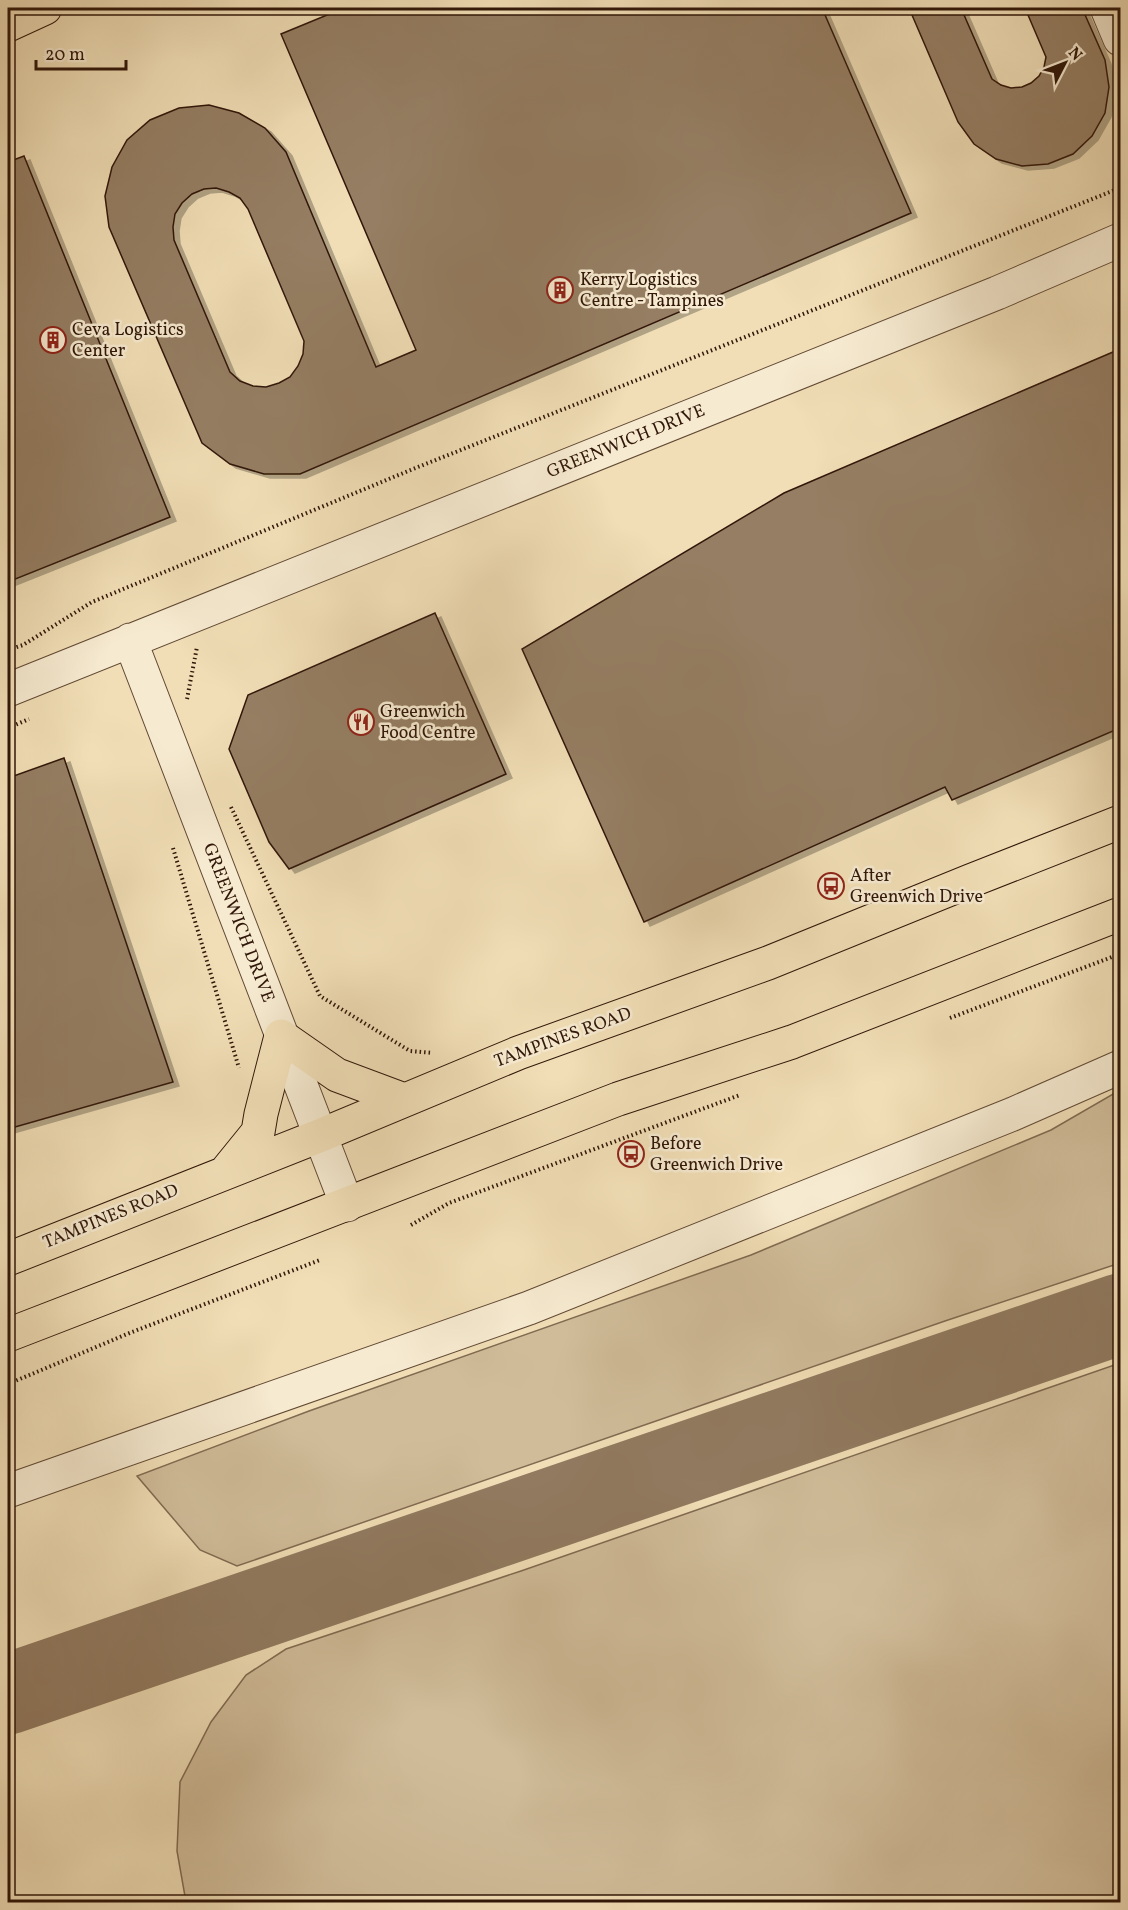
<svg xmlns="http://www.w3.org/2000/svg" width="1128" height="1910" viewBox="0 0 1128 1910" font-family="Vollkorn,serif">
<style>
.green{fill:#d0bc99;stroke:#806a51;stroke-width:1.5}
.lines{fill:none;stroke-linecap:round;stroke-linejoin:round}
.taxiway{stroke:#917a60;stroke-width:81}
.building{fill:#957e63;stroke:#311709;stroke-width:1.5;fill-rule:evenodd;filter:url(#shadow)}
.minor-casing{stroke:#614934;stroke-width:35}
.major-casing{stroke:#311709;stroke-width:35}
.highway-casing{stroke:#311709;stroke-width:35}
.path{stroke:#311709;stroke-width:4;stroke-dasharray:1.5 3;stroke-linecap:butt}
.minor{stroke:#f6ead0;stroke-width:33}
.major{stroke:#f1deb6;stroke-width:33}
.highway{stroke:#f1deb6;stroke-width:33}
.labels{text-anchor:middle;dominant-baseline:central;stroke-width:5;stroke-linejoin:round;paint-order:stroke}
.poi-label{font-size:18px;fill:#311709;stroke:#f6ead0;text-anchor:start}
.street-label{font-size:18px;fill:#311709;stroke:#f6ead0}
</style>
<defs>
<filter id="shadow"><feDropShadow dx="6" dy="4" stdDeviation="0" flood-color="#0004"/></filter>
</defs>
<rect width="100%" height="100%" fill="#f1deb6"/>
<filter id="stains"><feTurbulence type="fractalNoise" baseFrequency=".00333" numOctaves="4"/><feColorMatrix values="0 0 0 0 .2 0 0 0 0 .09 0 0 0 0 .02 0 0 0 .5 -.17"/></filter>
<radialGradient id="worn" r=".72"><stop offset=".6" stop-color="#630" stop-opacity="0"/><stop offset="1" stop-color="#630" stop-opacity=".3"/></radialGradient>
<path class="green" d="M1120,1090V1263L945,1321L237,1566L200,1550L137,1476L309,1411L751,1255L1051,1130Z
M1120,1363V1902H186L177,1851L180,1782L211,1722L246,1675L286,1649L521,1571Z"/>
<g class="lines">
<path class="taxiway" d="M8,1694L1120,1314"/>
</g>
<path class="building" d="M344,8H822L911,213L300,474H264L230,464L202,443L109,227L105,196L112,167L127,140L150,120L179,108L209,105L239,113L265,128L286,152L376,367L416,350L281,34ZM216,188L229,192L240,198L248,209L304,341L303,354L298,366L290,377L279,383L266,387L253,386L240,381L230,372L174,240L173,227L175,214L182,203L192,194L204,189Z
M909,8H961L992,79L1001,85L1011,88L1022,87L1031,83L1039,76L1044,67L1046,57L1025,8H1082L1105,60L1109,87L1105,113L1092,136L1073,154L1048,164L1022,166L996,159L974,144L958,122Z
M24,156L170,517L8,582V162Z
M1120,349V728L952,800L945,787L644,922L522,649L784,493Z
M435,613L506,774L289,869L269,842L229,749L248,695Z
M64,758L173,1082L8,1129V778Z"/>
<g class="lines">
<defs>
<path id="minor" d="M1107,8L1120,39
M130,640L347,1205
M8,690L997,293L1120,240
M8,1491L529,1308L1013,1114L1120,1067"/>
<path id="major" d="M228,1169L258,1132L261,1114L281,1036L337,1075L404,1100
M8,1259L319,1136L518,1053L768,963L970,881L1120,822
M8,1335L618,1099L792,1042L1120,914"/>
<path id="highway" d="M8,25L45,8"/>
</defs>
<use href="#minor" class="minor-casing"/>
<use href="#major" class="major-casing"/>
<use href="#highway" class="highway-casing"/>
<path class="path" d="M8,650L23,645L92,602L413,469L1120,188
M187,699L197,647
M8,728L29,719
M231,807L320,996L410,1051L433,1053
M173,848L239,1068
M950,1018L1120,954
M411,1225L449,1203L740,1095
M8,1384L132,1332L320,1260"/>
<use href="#minor" class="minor"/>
<use href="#major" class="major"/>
<use href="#highway" class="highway"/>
</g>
<defs>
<symbol id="building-ring" viewBox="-11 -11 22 22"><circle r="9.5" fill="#f6ead0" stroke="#8f2418" stroke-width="1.5"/><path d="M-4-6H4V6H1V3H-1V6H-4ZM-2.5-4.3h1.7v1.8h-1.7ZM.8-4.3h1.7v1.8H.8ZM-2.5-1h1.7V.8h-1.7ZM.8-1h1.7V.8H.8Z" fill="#8f2418"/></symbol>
<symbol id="restaurant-ring" viewBox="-11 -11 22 22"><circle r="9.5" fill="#f6ead0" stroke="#8f2418" stroke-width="1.5"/><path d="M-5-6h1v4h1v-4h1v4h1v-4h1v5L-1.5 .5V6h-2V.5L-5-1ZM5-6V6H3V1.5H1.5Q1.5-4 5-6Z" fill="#8f2418"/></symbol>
<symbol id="bus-ring" viewBox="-11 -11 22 22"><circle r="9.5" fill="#f6ead0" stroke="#8f2418" stroke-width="1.5"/><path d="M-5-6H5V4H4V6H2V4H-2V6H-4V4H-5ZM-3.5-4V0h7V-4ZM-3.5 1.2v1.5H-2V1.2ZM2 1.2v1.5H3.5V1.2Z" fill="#8f2418"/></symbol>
</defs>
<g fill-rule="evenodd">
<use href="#building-ring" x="545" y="275" width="30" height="30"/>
<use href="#building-ring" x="38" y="325" width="30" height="30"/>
<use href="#restaurant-ring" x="346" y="707" width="30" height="30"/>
<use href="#bus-ring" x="816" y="871" width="30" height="30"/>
<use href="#bus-ring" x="616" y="1139" width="30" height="30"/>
</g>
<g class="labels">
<g class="poi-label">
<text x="580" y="280">Kerry Logistics<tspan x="580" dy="21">Centre - Tampines</tspan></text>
<text x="72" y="330">Ceva Logistics<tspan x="72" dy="21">Center</tspan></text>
<text x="380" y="712">Greenwich<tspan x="380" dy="21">Food Centre</tspan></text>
<text x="850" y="876">After<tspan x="850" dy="21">Greenwich Drive</tspan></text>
<text x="650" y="1144">Before<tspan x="650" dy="21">Greenwich Drive</tspan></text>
</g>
<g class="street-label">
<text transform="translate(626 442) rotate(-22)">GREENWICH DRIVE</text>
<text transform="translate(238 923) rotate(69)">GREENWICH DRIVE</text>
<text transform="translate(563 1038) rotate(-20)">TAMPINES ROAD</text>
<text transform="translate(111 1217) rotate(-22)">TAMPINES ROAD</text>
</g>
</g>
<rect width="1128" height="1910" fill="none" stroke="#f1deb6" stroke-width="30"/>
<rect x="9" y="9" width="1110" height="1892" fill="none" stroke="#311709" stroke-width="3"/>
<rect x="15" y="15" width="1098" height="1880" fill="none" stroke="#311709" stroke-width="1.5"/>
<g transform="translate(1065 63) rotate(48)" stroke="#f6ead0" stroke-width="4.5" paint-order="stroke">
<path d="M0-4.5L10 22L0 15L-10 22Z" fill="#311709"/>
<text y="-9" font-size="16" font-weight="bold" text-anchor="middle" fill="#311709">N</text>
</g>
<path d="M36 60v9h90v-9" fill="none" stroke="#311709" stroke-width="3"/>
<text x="45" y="60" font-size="18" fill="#311709" stroke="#f6ead0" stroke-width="4.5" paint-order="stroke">20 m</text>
<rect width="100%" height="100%" filter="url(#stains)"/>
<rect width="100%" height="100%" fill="url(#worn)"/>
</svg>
